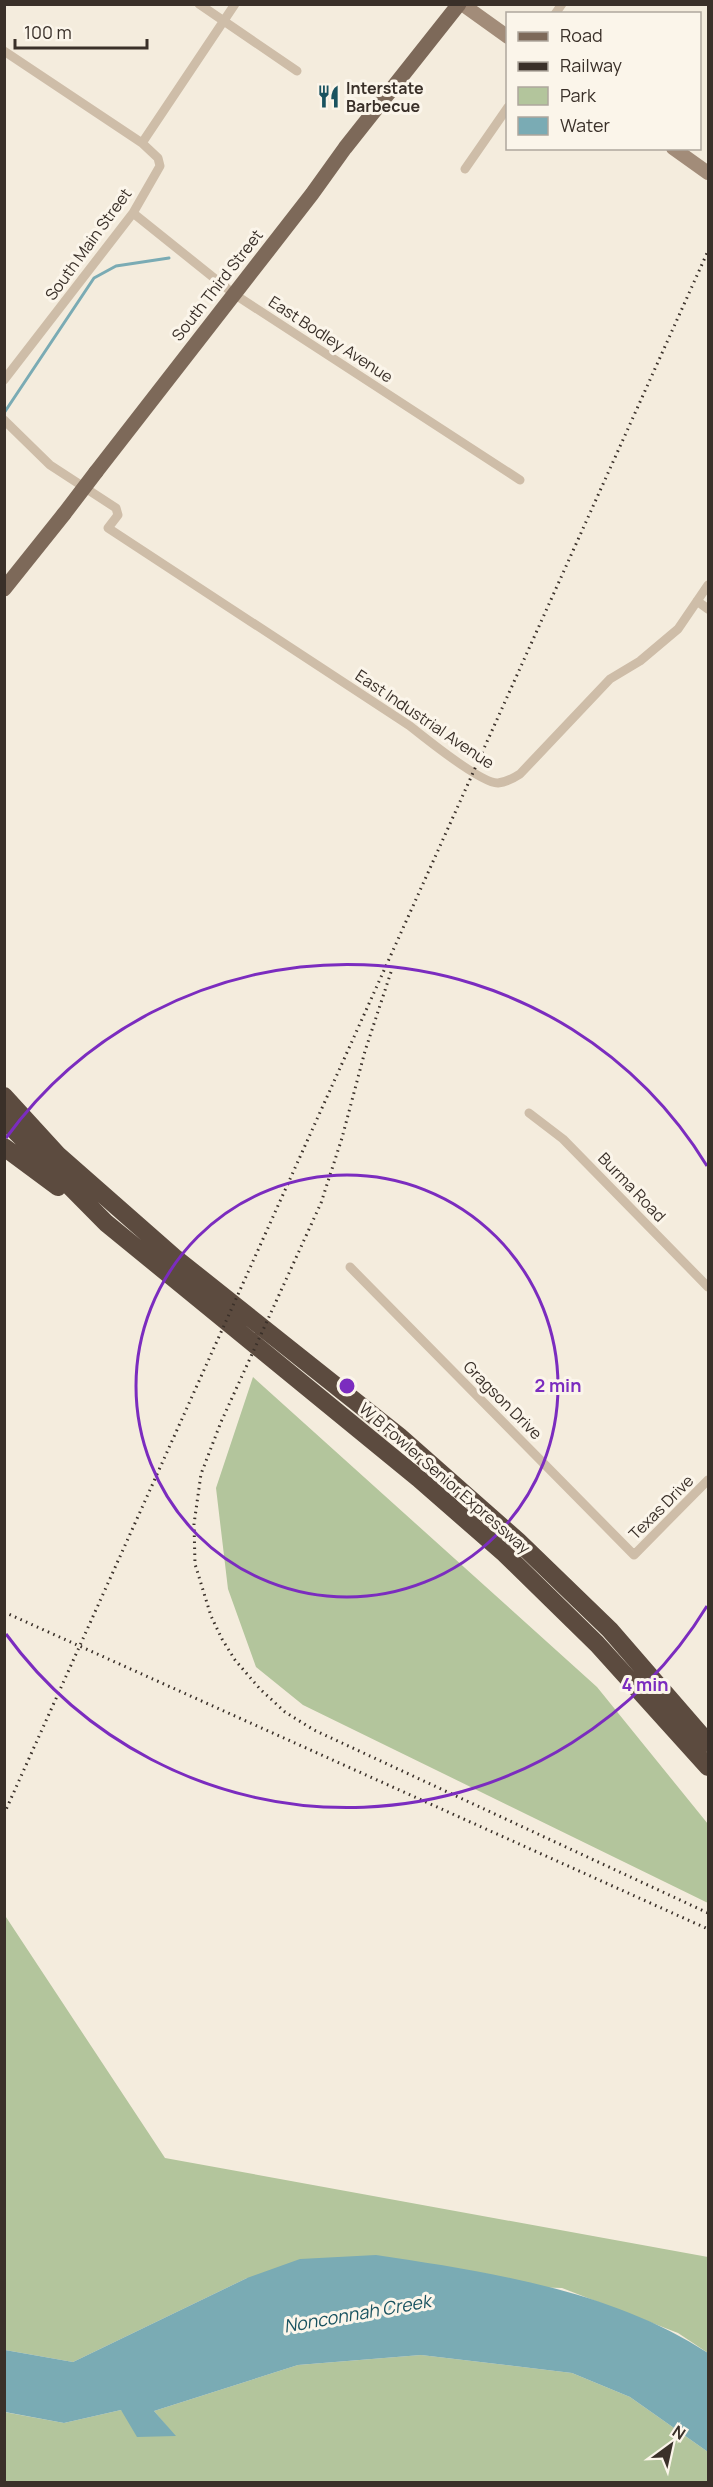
<svg xmlns="http://www.w3.org/2000/svg" width="713" height="2487" viewBox="0 0 713 2487" font-family="Manrope,sans-serif">
<style>
.green{fill:#b3c59c}
.water{fill:#7aabb4}
.lines{fill:none;stroke-linecap:round;stroke-linejoin:round}
.stream{stroke:#7aabb4;stroke-width:3}
.street{stroke:#cebda8;stroke-width:9}
.secondary{stroke:#a28c79;stroke-width:14}
.primary{stroke:#7d6959;stroke-width:15}
.highway{stroke:#5c4b3f;stroke-width:18}
.rail{stroke:#3a3029;stroke-width:3;stroke-dasharray:1.5 4.5;stroke-linecap:butt}
.primary-bridge{stroke:#7d6959;stroke-width:15}
.ring{fill:none;stroke:#7b2cbf;stroke-width:3}
.labels{text-anchor:middle;dominant-baseline:central;stroke-width:6;stroke-linejoin:round;paint-order:stroke}
.poi-label{font-size:16px;font-weight:bold;fill:#3a3029;stroke:#fbf5ea;text-anchor:start}
.street-label{font-size:16px;fill:#3a3029;stroke:#fbf5ea}
.water-label{font-size:18px;font-style:italic;fill:#1a5360;stroke:#fbf5ea}
.centre{fill:#7b2cbf;stroke:#fbf5ea;stroke-width:3}
.ring-label{font-size:18px;text-anchor:middle;font-weight:bold;fill:#7b2cbf;stroke:#fbf5ea;stroke-width:6;stroke-linejoin:round;paint-order:stroke}
</style>
<rect width="100%" height="100%" fill="#f4ecdd"/>
<path class="green" d="M253,1377L597,1687L708,1824V1903L303,1705L256,1667L228,1589L216,1488Z
M4,1914L165,2158L708,2257V2353L678,2333L562,2288L247,2278L73,2362L5,2350Z
M421,2355L572,2373L630,2397L708,2452V2482H5L4,2412L64,2423L121,2410L175,2436L154,2411L298,2365Z"/>
<path class="water" d="M376,2255C489,2272 611,2290 708,2353V2452L630,2397L572,2373L421,2355L298,2365L154,2411L176,2436L137,2437L121,2410L64,2423L5,2412V2350L73,2362L247,2278L300,2259Z"/>
<g class="lines">
<path class="stream" d="M4,413L94,278L116,266L169,258"/>
<path class="street" d="M199,4L297,71
M555,14L562,4
M4,51L142,143L158,158L160,166L133,213L4,380
M142,143L235,4
M465,169L508,107
M133,213L234,294L520,480
M4,420L50,465L116,508L118,515L108,528L410,726C425,738 482,784 498,783C506,782 514,778 520,774L610,679L640,661L678,629L708,585
M697,601L708,609
M529,1113L563,1139L708,1287
M350,1267L634,1555L708,1480"/>
<path class="secondary" d="M462,4L508,37
M673,148L708,173"/>
<path class="primary" d="M96,472L312,194L345,148L459,4
M4,589L64,514"/>
<path class="highway" d="M4,1096L58,1155L174,1257L399,1436L518,1541L610,1630L708,1743
M4,1118L16,1132L106,1223L418,1478L505,1554L597,1644L708,1767
M4,1147L58,1187"/>
<path class="rail" d="M391,972L365,1051L342,1138L321,1203L221,1422L201,1474L194,1524L195,1564L211,1616L222,1639L235,1660L260,1689L285,1712L314,1730L708,1913
M4,1612L708,1929
M4,1814L708,251"/>
<path class="primary-bridge" d="M64,514L96,472"/>
</g>
<g class="ring">
<circle cx="347" cy="1386" r="211"/>
<path d="M707 1606A422 422 0 0 1 6 1634M6 1138A422 422 0 0 1 707 1166"/>
</g>
<defs>
<symbol id="restaurant-bare" viewBox="-9 -9 18 18"><path d="M-5-6h1v4h1v-4h1v4h1v-4h1v5L-1.5 .5V6h-2V.5L-5-1ZM5-6V6H3V1.5H1.5Q1.5-4 5-6Z" fill="#1a5360" stroke="#fbf5ea" stroke-width="2.5" paint-order="stroke"/></symbol>
</defs>
<g fill-rule="evenodd">
<use href="#restaurant-bare" x="312" y="80" width="33" height="33"/>
</g>
<g class="labels">
<g class="poi-label">
<text x="346" y="88">Interstate<tspan x="346" dy="18">Barbecue</tspan></text>
</g>
<g class="street-label">
<text transform="translate(88 244) rotate(-54)">South Main Street</text>
<text transform="translate(217 285) rotate(-52)">South Third Street</text>
<text transform="translate(331 339) rotate(33)">East Bodley Avenue</text>
<text transform="translate(425 719) rotate(34)">East Industrial Avenue</text>
<text transform="translate(632 1187) rotate(46)">Burma Road</text>
<text transform="translate(503 1400) rotate(45)">Gragson Drive</text>
<text transform="translate(445 1478) rotate(41)">W B Fowler Senior Expressway</text>
<text transform="translate(661 1507) rotate(-45)">Texas Drive</text>
</g>
<g class="water-label">
<text transform="translate(357 2313) rotate(-10)">Nonconnah Creek</text>
</g>
</g>
<circle cx="347" cy="1386" r="9" class="centre"/>
<g class="ring-label">
<text x="558" y="1392">2 min</text>
<text x="645" y="1691">4 min</text>
</g>
<rect width="713" height="2487" fill="none" stroke="#3a3029" stroke-width="12"/>
<rect x="506" y="12" width="195" height="138" fill="#fbf5ea" stroke="#aea69d" stroke-width="1.5"/>
<rect x="518" y="32" width="30" height="9" fill="#7d6959" stroke="#aea69d" stroke-width="1.5"/>
<text x="560" y="42" font-size="18" fill="#3a3029">Road</text>
<rect x="518" y="62" width="30" height="9" fill="#3a3029" stroke="#aea69d" stroke-width="1.5"/>
<text x="560" y="72" font-size="18" fill="#3a3029">Railway</text>
<rect x="518" y="87" width="30" height="18" fill="#b3c59c" stroke="#aea69d" stroke-width="1.5"/>
<text x="560" y="102" font-size="18" fill="#3a3029">Park</text>
<rect x="518" y="117" width="30" height="18" fill="#7aabb4" stroke="#aea69d" stroke-width="1.5"/>
<text x="560" y="132" font-size="18" fill="#3a3029">Water</text>
<g transform="translate(671 2445) rotate(33)" stroke="#fbf5ea" stroke-width="4.5" paint-order="stroke">
<path d="M0-4.5L10 22L0 15L-10 22Z" fill="#3a3029"/>
<text y="-9" font-size="16" font-weight="bold" text-anchor="middle" fill="#3a3029">N</text>
</g>
<path d="M15 39v9h132v-9" fill="none" stroke="#3a3029" stroke-width="3"/>
<text x="24" y="39" font-size="18" fill="#3a3029" stroke="#fbf5ea" stroke-width="4.5" paint-order="stroke">100 m</text>
</svg>
